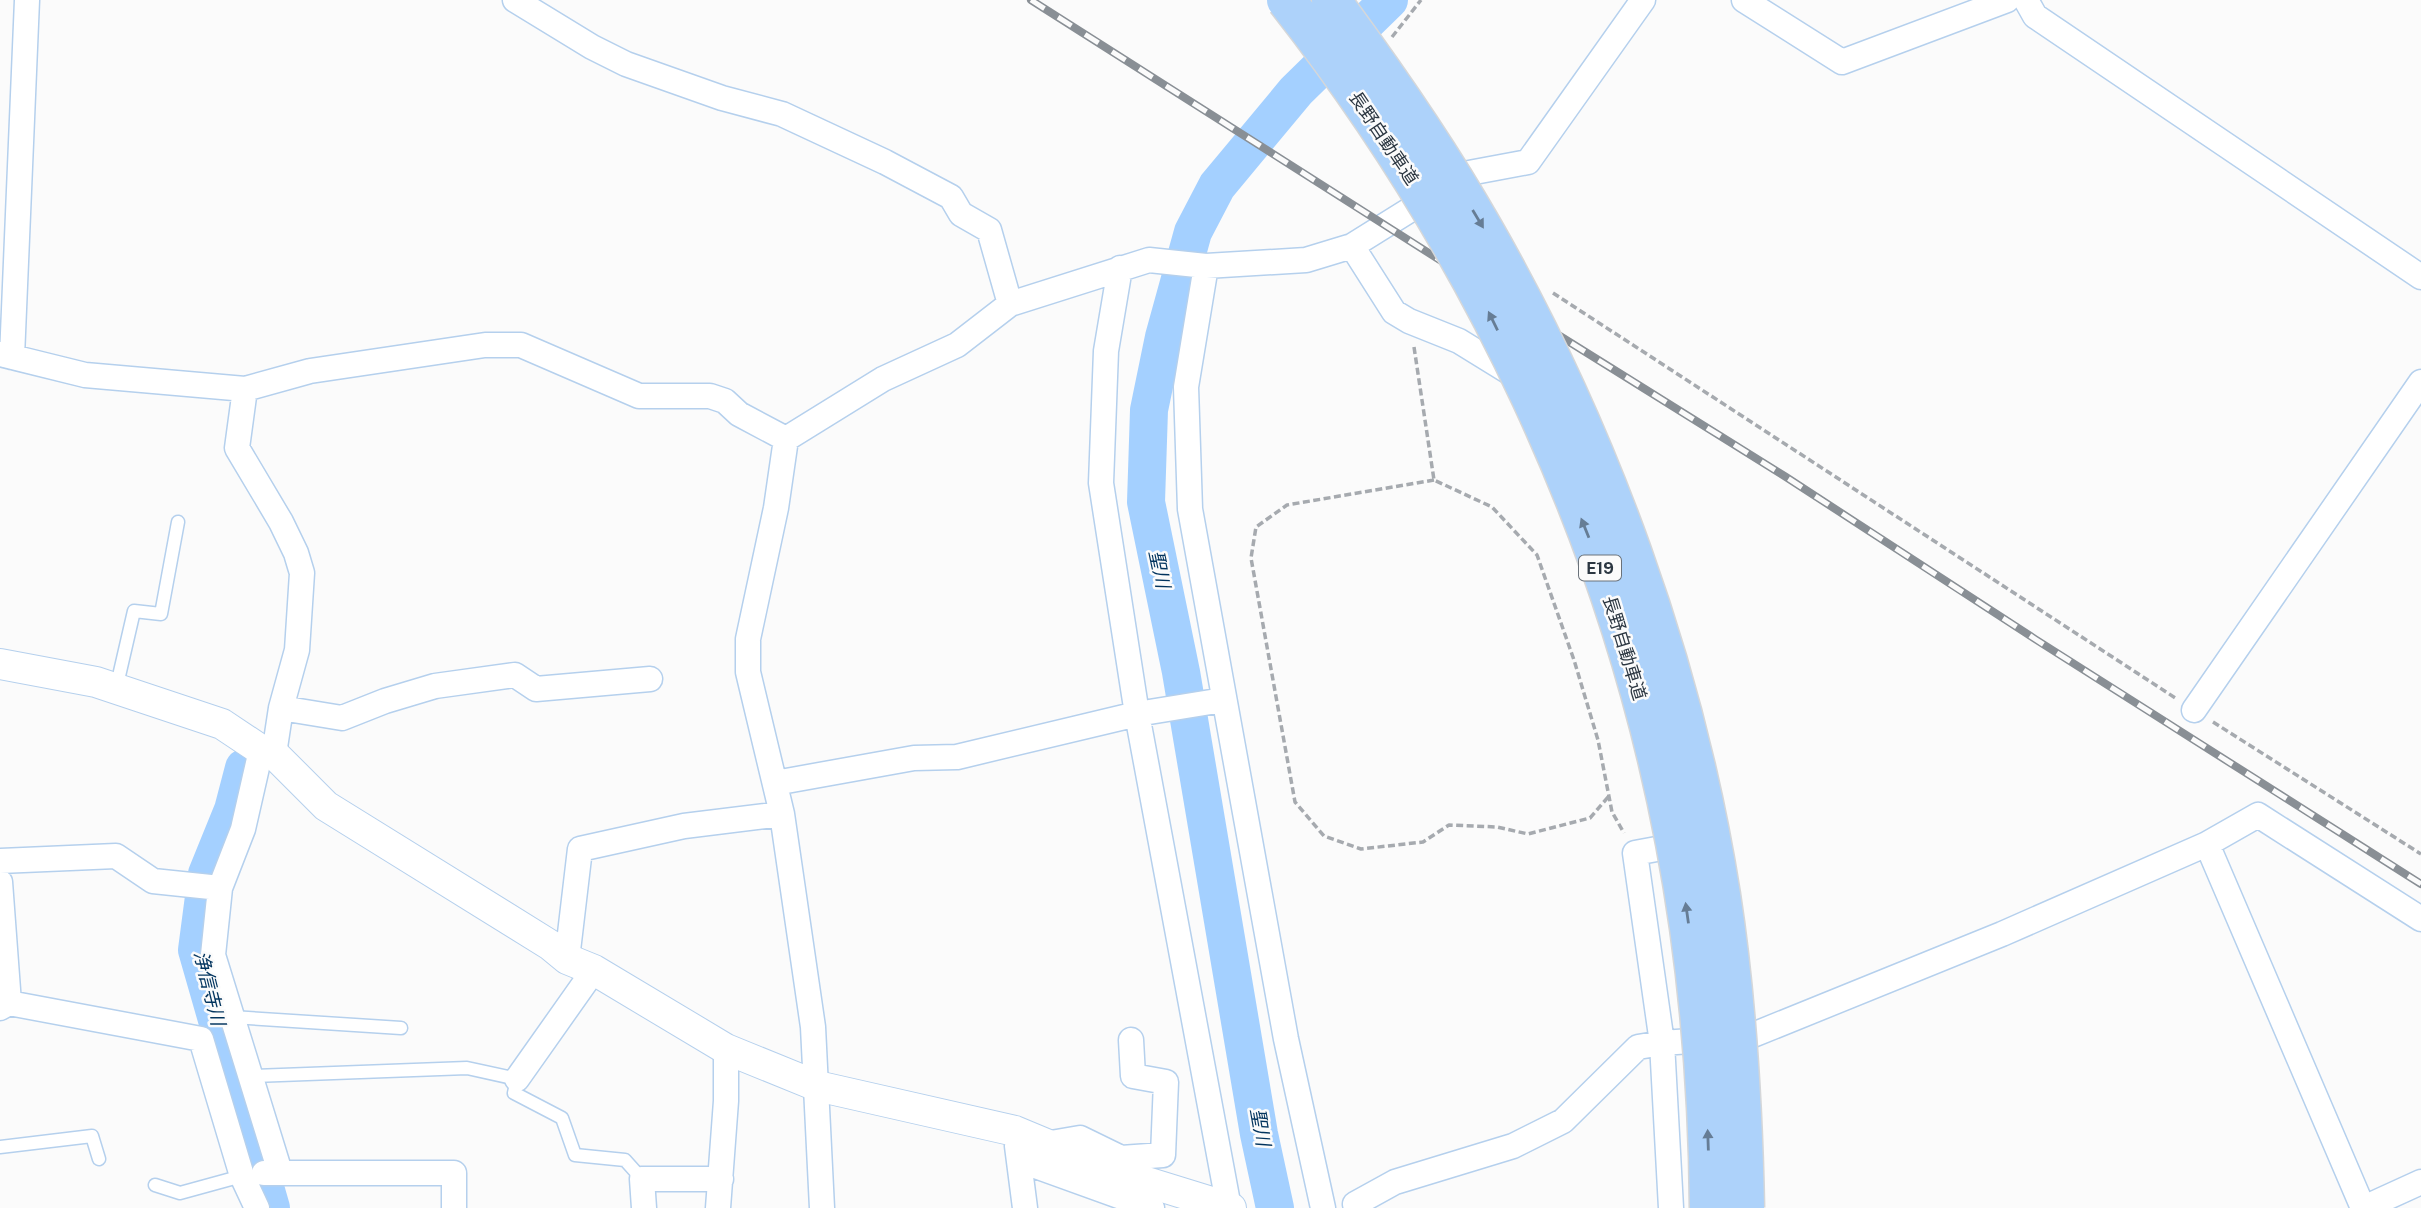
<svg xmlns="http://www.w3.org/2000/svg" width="2421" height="1208" viewBox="0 0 2421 1208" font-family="'Public Sans','Noto Sans JP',sans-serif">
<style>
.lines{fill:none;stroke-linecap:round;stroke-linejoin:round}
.river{stroke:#a4d0ff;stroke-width:38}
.service-casing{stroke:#b5d0ed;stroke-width:15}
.minor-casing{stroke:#b5d0ed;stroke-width:27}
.tertiary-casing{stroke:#b5d0ed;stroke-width:32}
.path{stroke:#a6aaaf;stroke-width:3.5;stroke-dasharray:7 3.5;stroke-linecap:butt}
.service{stroke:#fff;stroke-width:12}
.minor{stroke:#fff;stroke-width:24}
.tertiary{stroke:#fff;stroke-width:30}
.rail-casing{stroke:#898f95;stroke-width:8}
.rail{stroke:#fbfbfb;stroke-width:5;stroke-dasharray:16;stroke-linecap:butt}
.motorway-bridge-casing{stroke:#d5d7d9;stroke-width:41;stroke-linecap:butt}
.motorway-bridge{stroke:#add2fa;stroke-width:38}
.oneway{fill:#667d95}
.labels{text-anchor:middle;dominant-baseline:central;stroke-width:5;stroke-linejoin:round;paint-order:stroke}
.shield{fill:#fbfbfb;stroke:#6a727a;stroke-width:2}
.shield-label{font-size:16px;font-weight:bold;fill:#2c3742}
.street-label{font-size:18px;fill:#2c3742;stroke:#fbfbfb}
.water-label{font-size:19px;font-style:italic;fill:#02345e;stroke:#fbfbfb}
</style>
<rect width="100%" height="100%" fill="#fbfbfb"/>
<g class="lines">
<path class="river" d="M244,768L233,810L207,874L197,950L271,1208
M1275,1208L1259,1134L1181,672L1146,502L1149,410L1164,337L1193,232L1217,186L1296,91L1389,0"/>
<defs>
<path id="service" d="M116,689L134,611L161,614L178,522
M232,1017L401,1028
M251,1076L467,1068L517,1079L514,1093L562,1118L575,1155L625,1160L642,1179
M0,1147L92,1136L99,1159
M155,1185L180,1193L242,1176"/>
<path id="minor" d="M515,0L592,47L626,64L722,98L782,114L885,162L951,197L961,214L989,230L1010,304
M1744,0L1842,62L2007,0
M2026,0L2035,16L2421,277
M1206,266L1186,387L1190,509L1286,1039L1323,1208
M1120,268L1106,351L1101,483L1137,714L1229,1208
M0,354L85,375L245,389L310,371L485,345H521L639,396H710L725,401L739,414L786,439
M12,357L27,0
M1519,378L1459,341L1409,321L1394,312L1352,246L1469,173L1528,162L1643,0
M245,389L237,448L281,522L296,553L302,573L297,650L281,708L274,754
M786,439L776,508L748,639V672L782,814L813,1027L822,1208
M786,439L883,379L957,345L1010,304L1149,260L1206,266L1306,260L1352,246
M281,708L342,718L385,701L435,686L515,675L536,689L650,679
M2194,710L2421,382
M261,750L243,829L220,888L213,955L280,1172
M775,783L914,758L957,757L1137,714L1223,700
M2207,844L2363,1208
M0,861L116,856L153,881L220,888
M0,882L9,1003
M567,959L580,849L684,826L782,814
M0,1008L9,1003L201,1039L242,1176L257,1208
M517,1079L594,970
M1045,1144L1080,1138L1121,1158L1163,1155L1166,1082L1133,1076L1131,1040
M1017,1146L1025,1208
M1019,1160L1152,1208
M264,1173H454V1208
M644,1208L642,1179H721
M718,1208L726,1101V1049
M1356,1208L1355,1204L1395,1182L1513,1146L1563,1121L1638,1047L1662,1043L1748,1037L2002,934L2207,844L2258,815L2421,919
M1671,1208L1662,1043L1635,853L1689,843
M2364,1208L2421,1182"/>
<path id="tertiary" d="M0,664L96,682L222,724L261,750L274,754L326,806L550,945L567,959L594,970L726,1049L817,1086L1015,1131L1111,1171L1231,1208"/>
</defs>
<use href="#service" class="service-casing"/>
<use href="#minor" class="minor-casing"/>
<use href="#tertiary" class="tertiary-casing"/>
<path class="path" d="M1392,37L1421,0
M1553,293L2177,699
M1414,347L1434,480L1492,507L1537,555L1574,660L1598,740L1612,812L1624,833
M1434,480L1287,505L1256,527L1251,558L1295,802L1324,836L1361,849L1423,842L1449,825L1497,827L1528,834L1590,818L1609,796
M2213,722L2421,854"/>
<use href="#service" class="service"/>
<use href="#minor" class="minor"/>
<use href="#tertiary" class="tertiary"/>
<defs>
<path id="rail" d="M1031,0L1531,318L1786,477L2035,639L2421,884"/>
</defs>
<use href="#rail" class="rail-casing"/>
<use href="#rail" class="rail"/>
<defs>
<path id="motorway-bridge" d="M1286,0C1478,244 1617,536 1675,843C1698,964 1708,1085 1709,1208
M1331,0C1385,73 1438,149 1483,228C1599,430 1685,666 1721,895C1737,999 1743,1103 1745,1208"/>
</defs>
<use href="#motorway-bridge" class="motorway-bridge-casing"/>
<use href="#motorway-bridge" class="motorway-bridge"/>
</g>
<defs><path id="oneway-solid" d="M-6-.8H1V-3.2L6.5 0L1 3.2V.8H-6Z" transform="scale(1.75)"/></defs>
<g class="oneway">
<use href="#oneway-solid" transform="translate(1478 219) rotate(59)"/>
<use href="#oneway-solid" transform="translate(1493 321) rotate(-116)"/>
<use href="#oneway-solid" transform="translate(1585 528) rotate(-112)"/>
<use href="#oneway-solid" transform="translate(1687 913) rotate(-98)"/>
<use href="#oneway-solid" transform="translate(1708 1140) rotate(-92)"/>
</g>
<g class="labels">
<rect class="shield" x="1579" y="555.5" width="42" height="25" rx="5"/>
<g class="shield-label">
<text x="1600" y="568">E19</text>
</g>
<g class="street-label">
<text transform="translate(1384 138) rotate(56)">長野自動車道</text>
<text transform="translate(1625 648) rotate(73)">長野自動車道</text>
</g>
<g class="water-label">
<text transform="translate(1160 569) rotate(78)">聖川</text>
<text transform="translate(210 988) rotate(76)">浄信寺川</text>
<text transform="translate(1261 1127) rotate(80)">聖川</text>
</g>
</g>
</svg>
